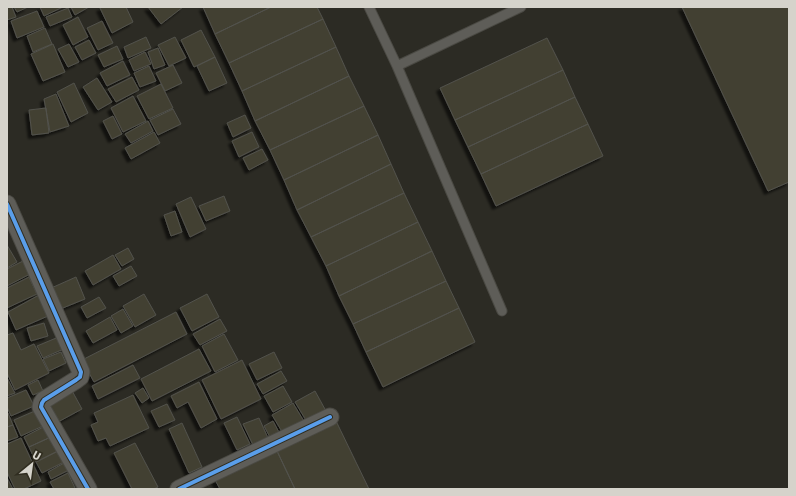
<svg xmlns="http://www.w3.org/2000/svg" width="796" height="496" viewBox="0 0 796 496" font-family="Jost,sans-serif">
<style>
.building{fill:#434133;stroke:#52524c;filter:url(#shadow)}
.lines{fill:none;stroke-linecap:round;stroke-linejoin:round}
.lane-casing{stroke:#4a4943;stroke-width:11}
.street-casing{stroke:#4a4943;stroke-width:19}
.lane{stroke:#5e5d58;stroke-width:9}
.street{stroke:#5e5d58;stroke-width:17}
.cycleway-casing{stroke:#302d20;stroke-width:6}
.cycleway{stroke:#5a9eea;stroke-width:4}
</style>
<defs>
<filter id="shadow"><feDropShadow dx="-3.5" dy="3.5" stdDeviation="1" flood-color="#0009"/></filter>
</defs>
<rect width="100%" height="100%" fill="#2c2b24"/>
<path class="building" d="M7,7H12L16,17L7,20Z
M14,7H28L17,12Z
M40,7H63L44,16Z
M71,7H89L75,15Z
M103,7H126L133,22L112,33L100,8Z
M148,7H183L161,24Z
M203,7H271L215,34Z
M271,7H317L323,19L229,63L215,34Z
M682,7H789V182L768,191Z
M68,8L72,17L50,26L46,17Z
M37,11L44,27L17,38L11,21Z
M78,17L88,37L73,45L63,25Z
M323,19L336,47L242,91L229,63Z
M102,21L113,43L98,50L87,28Z
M45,28L52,44L33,52L27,36Z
M201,30L215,57L194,67L181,40Z
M146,37L151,48L128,58L124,47Z
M175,37L186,58L169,66L158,45Z
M547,38L563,70L455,120L440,88Z
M89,40L96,53L82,60L75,47Z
M53,44L65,72L43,81L31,54Z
M69,44L79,62L68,67L58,49Z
M117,46L123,59L104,67L98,55Z
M336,47L349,76L255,121L242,91Z
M158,48L165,65L154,69L148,52Z
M145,52L151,64L134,71L129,60Z
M215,57L227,83L209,91L197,66Z
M123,61L130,75L107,86L100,73Z
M173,65L182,83L165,91L156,73Z
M149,66L156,81L140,87L134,73Z
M563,70L575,97L468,147L455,120Z
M349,76L364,106L270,150L255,121Z
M132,77L139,90L116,102L108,89Z
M97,78L112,102L98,110L83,87Z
M74,83L88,113L71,122L57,92Z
M161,84L173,108L149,119L137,96Z
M56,94L69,126L50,132L44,99Z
M133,96L146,121L123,132L111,108Z
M575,97L588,124L481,174L468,147Z
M364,106L378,135L284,180L270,150Z
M46,108L49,133L32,135L29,110Z
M173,109L181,124L158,135L150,120Z
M245,115L251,128L233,137L227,123Z
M113,116L122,134L112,139L103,121Z
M148,121L153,131L131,143L125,134Z
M588,124L603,156L496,206L481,174Z
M154,132L160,143L131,159L125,148Z
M252,132L259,147L239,157L232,141Z
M378,135L391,164L297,210L284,180Z
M262,149L268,160L249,170L243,158Z
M391,164L404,193L311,237L297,210Z
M404,193L418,222L326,266L311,237Z
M224,196L230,211L206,221L199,206Z
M191,197L206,229L190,237L176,204Z
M175,211L182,232L171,236L164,215Z
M418,222L432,251L339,296L326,266Z
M7,245L17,262L7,268Z
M128,248L134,259L122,266L115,255Z
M432,251L446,281L353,324L339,296Z
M113,255L121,269L93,285L85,271Z
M25,260L32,273L7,286V269Z
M131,266L137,276L119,286L113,276Z
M29,277L37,294L7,308V288Z
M76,277L85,299L58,310L49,289Z
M446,281L459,308L366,352L353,324Z
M144,294L156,315L135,327L123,306Z
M207,294L219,317L192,331L180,308Z
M39,295L48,316L16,330L8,312Z
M99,297L106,308L87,318L81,307Z
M459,308L475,342L383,387L366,352Z
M123,309L133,326L121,333L111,316Z
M176,312L187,334L94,382L82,360Z
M110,317L117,330L93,343L86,331Z
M220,319L227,331L200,345L193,334Z
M44,323L48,336L31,341L27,328Z
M13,333L21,350L34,344L49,373L15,390L7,373V335Z
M224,334L238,360L215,372L202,346Z
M61,336L66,348L43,358L37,346Z
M199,349L211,371L152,401L141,379Z
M61,352L66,363L49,371L43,359Z
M274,352L282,368L257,380L249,364Z
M242,360L261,399L221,419L202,380Z
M133,365L140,378L98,399L92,386Z
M281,371L287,381L263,394L257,384Z
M7,378L15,393L7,396Z
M38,380L43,391L33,395L28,385Z
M199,382L217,419L201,428L188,402L177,408L171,396Z
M283,386L292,402L273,412L264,396Z
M70,387L82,409L58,422L46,400Z
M143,388L149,398L142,403L135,393Z
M26,390L34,406L11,416L7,407V398Z
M315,391L326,411L307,422L295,402Z
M133,395L149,428L110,446L106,438L98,441L91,425L98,422L94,413Z
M293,403L305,423L284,435L272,415Z
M167,404L175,420L159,427L151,411Z
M37,410L43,426L21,436L14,420Z
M8,413L13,425L7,427V414Z
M237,417L250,444L237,450L224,423Z
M259,418L268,438L253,445L243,424Z
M273,421L281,436L272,441L264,426Z
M182,423L202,467L189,473L169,429Z
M337,423L369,489H295L277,451Z
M13,425L18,437L7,441V427Z
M47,425L53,436L29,447L24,437Z
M53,436L60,450L36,462L29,447Z
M21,438L41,481L24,489H15L7,472V444Z
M135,443L158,487L154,489H132L114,453Z
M60,450L66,461L42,473L36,462Z
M277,451L295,489H220L215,480Z
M64,463L69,470L51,479L48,472Z
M68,473L75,488L73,489H54L50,482Z
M7,478L13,489H7Z"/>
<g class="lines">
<defs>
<path id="lane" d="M369,7L397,66L502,311
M397,66L521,7"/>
<path id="street" d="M7,204L81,372L80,377L76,380L44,400L42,403L41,407L88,489
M179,489L330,417"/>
</defs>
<use href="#lane" class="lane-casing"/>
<use href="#street" class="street-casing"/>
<use href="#lane" class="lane"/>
<use href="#street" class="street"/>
<defs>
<path id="cycleway" d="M7,204L81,372L80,377L76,380L44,400L42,403L41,407L88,489
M179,489L330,417"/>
</defs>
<use href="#cycleway" class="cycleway-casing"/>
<use href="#cycleway" class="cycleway"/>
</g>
<rect width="796" height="496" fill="none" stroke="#d5d3cb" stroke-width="16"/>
<g transform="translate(32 464) rotate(29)" stroke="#302d20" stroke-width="3" paint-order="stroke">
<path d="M0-3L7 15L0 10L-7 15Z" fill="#d5d3cb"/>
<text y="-6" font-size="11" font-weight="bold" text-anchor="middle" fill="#d5d3cb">U</text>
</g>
</svg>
